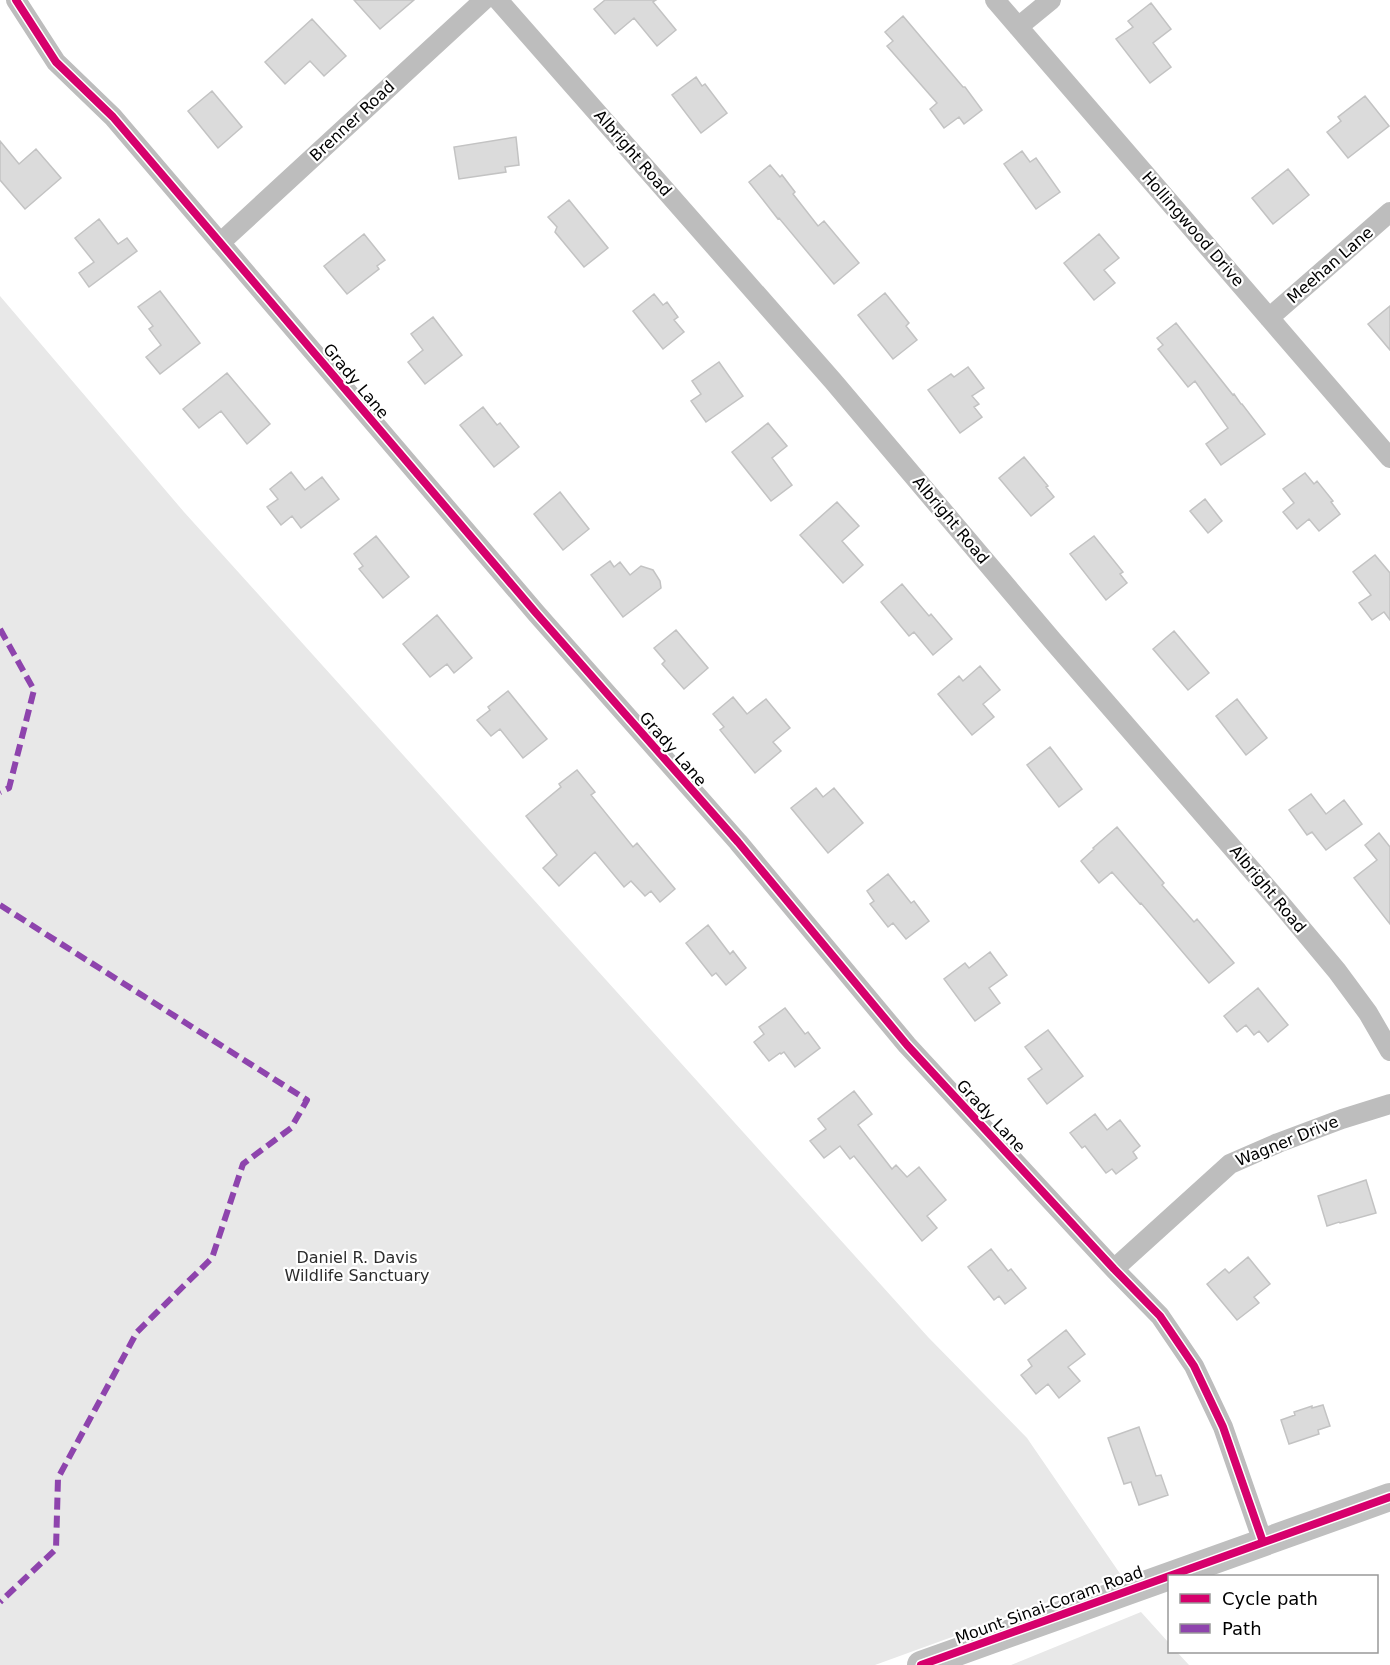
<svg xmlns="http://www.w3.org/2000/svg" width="1390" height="1665" viewBox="0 0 1390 1665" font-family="'DejaVu Sans',sans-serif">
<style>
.green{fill:#e8e8e8}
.building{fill:#dbdbdb;stroke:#c3c3c3;stroke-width:1.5}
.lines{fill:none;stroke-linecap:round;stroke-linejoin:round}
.minor{stroke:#bdbdbd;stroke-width:20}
.secondary{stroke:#bfbfbf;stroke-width:28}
.quiet{stroke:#8e44ad;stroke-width:6;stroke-dasharray:12 6;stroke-linecap:butt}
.cycleway-casing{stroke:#fff;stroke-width:11}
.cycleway{stroke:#d6006c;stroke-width:8}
.labels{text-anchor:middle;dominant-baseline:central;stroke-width:4.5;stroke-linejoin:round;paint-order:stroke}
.street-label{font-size:16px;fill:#000;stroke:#fff}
.park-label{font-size:16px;fill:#2c2c2c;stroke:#fff}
</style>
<rect width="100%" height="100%" fill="#fff"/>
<path class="green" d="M0,296L184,512L928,1337L1027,1438L1123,1578L1098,1584L875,1665H0Z
M1141,1612L1169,1643L1170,1652H1177L1189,1665H1011Z"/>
<path class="building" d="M354,0H414L380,29Z
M605,0H656L653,2L676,30L657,46L634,18L615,34L594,9Z
M1151,3L1171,29L1153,43L1171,67L1150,83L1116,39L1133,27L1128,21Z
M903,16L963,87H965L982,110L964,124L959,117L944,128L930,109L937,103L887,46L893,41L885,32Z
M312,19L346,56L324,76L310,61L285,84L265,62Z
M696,77L702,86L705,84L727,113L701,133L672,95Z
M212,91L242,127L218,148L188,111Z
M1365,96L1389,126L1348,158L1327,132L1341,121L1338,117Z
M516,137L519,165L505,167L506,172L459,179L454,147Z
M0,141L19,164L36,149L61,178L25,209L0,180Z
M1022,151L1030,162L1036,158L1060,192L1036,209L1004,164Z
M770,165L780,177L782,175L795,192L793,194L818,226L824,221L859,263L834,284L779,218L778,219L749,182Z
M1288,169L1309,195L1273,224L1252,198Z
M569,200L608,248L584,267L555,232L557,227L548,217Z
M99,219L118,244L127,238L137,251L89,287L79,273L94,262L75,238Z
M364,234L385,260L377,266L379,269L347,294L324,266Z
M1099,234L1119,258L1104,270L1115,283L1094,300L1064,263Z
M160,291L200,343L160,374L146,357L161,345L149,329L153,326L138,307Z
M885,293L909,323L906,326L917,340L893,359L858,315Z
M654,294L663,305L667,302L678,317L674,320L684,332L663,349L633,311Z
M1390,306V350L1368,324Z
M433,317L462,355L425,384L408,362L423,350L411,334Z
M1176,323L1233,395L1234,394L1241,404H1242L1265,434L1221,465L1206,444L1228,428L1195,381L1188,387L1158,349L1163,345L1157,338Z
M719,362L743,396L706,422L691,401L701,394L692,381Z
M968,367L984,388L972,396L979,404L974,407L982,417L960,433L928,390L951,374L954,377Z
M227,373L270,424L247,444L221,411L199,428L183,409Z
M483,407L497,425L500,423L519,447L494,467L460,425Z
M768,423L787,446L772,458L792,485L771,501L732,452Z
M1024,457L1048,486L1046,487L1054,497L1031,516L999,478Z
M291,472L305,490L322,477L339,499L301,528L292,516L281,525L267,507L278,499L270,489Z
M1305,473L1314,484L1317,481L1333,501L1331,502L1340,514L1319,531L1309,519L1297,529L1283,512L1294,503L1283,489Z
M560,492L589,529L563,550L534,514Z
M1205,499L1222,521L1208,533L1190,511Z
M837,502L859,526L842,541L863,565L843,583L800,535Z
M376,536L409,577L383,598L359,569L363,566L354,554Z
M1094,536L1123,572L1120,574L1127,583L1106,600L1070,554Z
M1375,555L1390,573V620L1384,612L1372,620L1359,603L1371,595L1353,572Z
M610,561L614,567L620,562L630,575L641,566L653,570L660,581L661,588L623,617L591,575Z
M902,584L929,616L931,614L952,639L933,655L914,632L909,636L881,602Z
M437,615L472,658L454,673L447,664L430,677L403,644Z
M676,630L708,668L684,689L662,664L665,661L654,648Z
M1174,631L1209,673L1188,690L1153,649Z
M980,666L1000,690L983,704L994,717L972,735L938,694L959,676L963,681Z
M508,691L547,739L523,758L500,729L491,736L477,720L490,710L488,707Z
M733,697L747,714L766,699L790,728L773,742L781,751L755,773L720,730L724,727L713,714Z
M1237,699L1267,738L1246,755L1216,716Z
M1050,747L1082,789L1059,807L1027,765Z
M577,770L595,792L591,795L633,847L637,843L675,889L660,902L651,891L645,896L631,881L624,887L595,852L559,886L543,868L557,855L526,816L561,787L559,784Z
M816,788L823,797L834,788L863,823L828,853L791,808Z
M1311,794L1326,814L1344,800L1362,824L1326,850L1312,832L1307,835L1289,810Z
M1117,827L1164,883L1162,885L1194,922L1197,919L1234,963L1209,983L1141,903L1140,904L1112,872L1099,883L1081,861L1094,849L1093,848Z
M1379,833L1390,847V924L1354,878L1377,860L1365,845Z
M888,874L911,903L914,901L929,921L906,939L893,923L888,927L870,904L874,901L867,891Z
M708,925L730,954L733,951L746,968L726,985L716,973L712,976L686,943Z
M990,952L1007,975L989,988L1000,1003L975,1021L944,979L965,963L969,968Z
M1258,988L1288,1025L1268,1042L1259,1031L1254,1035L1246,1025L1237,1032L1224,1016Z
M785,1008L805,1034L808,1032L820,1048L795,1067L784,1052L781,1054L780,1053L769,1061L754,1042L764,1034L759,1027Z
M1048,1030L1083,1076L1047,1104L1028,1079L1042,1069L1025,1047Z
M854,1091L872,1114L858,1125L892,1169L896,1165L907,1177L919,1167L946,1200L927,1216L937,1228L922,1241L854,1156L850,1159L840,1146L824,1158L810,1141L826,1129L818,1119Z
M1095,1114L1107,1130L1120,1120L1140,1146L1133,1152L1137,1158L1116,1174L1112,1169L1106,1173L1085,1146L1082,1148L1070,1133Z
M1366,1180L1376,1213L1340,1223L1339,1222L1327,1226L1318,1196Z
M991,1249L1008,1271L1011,1269L1026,1288L1005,1304L999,1296L994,1300L968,1267Z
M1248,1257L1270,1284L1254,1297L1259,1303L1237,1320L1207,1284L1225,1269L1229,1273Z
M1066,1330L1085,1354L1068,1367L1080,1381L1059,1398L1048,1384L1036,1394L1021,1375L1032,1366L1028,1360Z
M1323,1405L1330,1426L1318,1430L1319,1434L1289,1444L1281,1420L1295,1415L1294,1412L1312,1406V1408Z
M1139,1427L1156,1476L1161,1475L1168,1495L1139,1505L1131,1482L1124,1484L1108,1438Z"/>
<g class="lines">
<path class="minor" d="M16,0L56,62L113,117L536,613L738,842L907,1045L1114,1269L1160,1316L1194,1366L1223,1427L1263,1542
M498,0L833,381L1052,640L1281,904L1337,971L1368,1013L1390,1051
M995,0L1390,458
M1018,27L1051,0
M220,243L484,0
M1269,318L1390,212
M1114,1269L1230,1164L1278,1143L1342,1119L1390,1104"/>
<path class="secondary" d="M921,1665L1390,1497"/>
<path class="quiet" d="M0,629L34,690L9,788L0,792
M0,905L307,1100L291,1128L243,1164L212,1258L137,1332L58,1478L56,1549L0,1602"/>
<defs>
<path id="cycleway" d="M16,0L56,62L113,117L536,613L738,842L907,1045L1114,1269L1160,1316L1194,1366L1223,1427L1263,1542
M921,1665L1390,1497"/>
</defs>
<use href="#cycleway" class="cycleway-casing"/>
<use href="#cycleway" class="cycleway"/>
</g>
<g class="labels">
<g class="street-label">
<text transform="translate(352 121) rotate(-43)">Brenner Road</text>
<text transform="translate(633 153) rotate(49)">Albright Road</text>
<text transform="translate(1193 229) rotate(49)">Hollingwood Drive</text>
<text transform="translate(1330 265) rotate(-41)">Meehan Lane</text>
<text transform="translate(356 381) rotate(50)">Grady Lane</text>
<text transform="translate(951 520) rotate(50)">Albright Road</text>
<text transform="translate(673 749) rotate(49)">Grady Lane</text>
<text transform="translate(1268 889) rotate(50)">Albright Road</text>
<text transform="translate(991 1116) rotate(47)">Grady Lane</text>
<text transform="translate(1287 1141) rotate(-22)">Wagner Drive</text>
<text transform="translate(1049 1605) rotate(-20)">Mount Sinai-Coram Road</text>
</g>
<g class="park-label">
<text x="357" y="1257">Daniel R. Davis<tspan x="357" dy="18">Wildlife Sanctuary</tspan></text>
</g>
</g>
<rect x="1168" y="1575" width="210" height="78" fill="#ffffff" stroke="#999999" stroke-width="1.5"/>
<rect x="1180" y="1594" width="30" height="9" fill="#d6006c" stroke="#999999" stroke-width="1.5"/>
<text x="1222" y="1605" font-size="18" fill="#000000">Cycle path</text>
<rect x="1180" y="1624" width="30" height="9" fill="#8e44ad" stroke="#999999" stroke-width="1.5"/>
<text x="1222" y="1635" font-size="18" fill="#000000">Path</text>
</svg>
